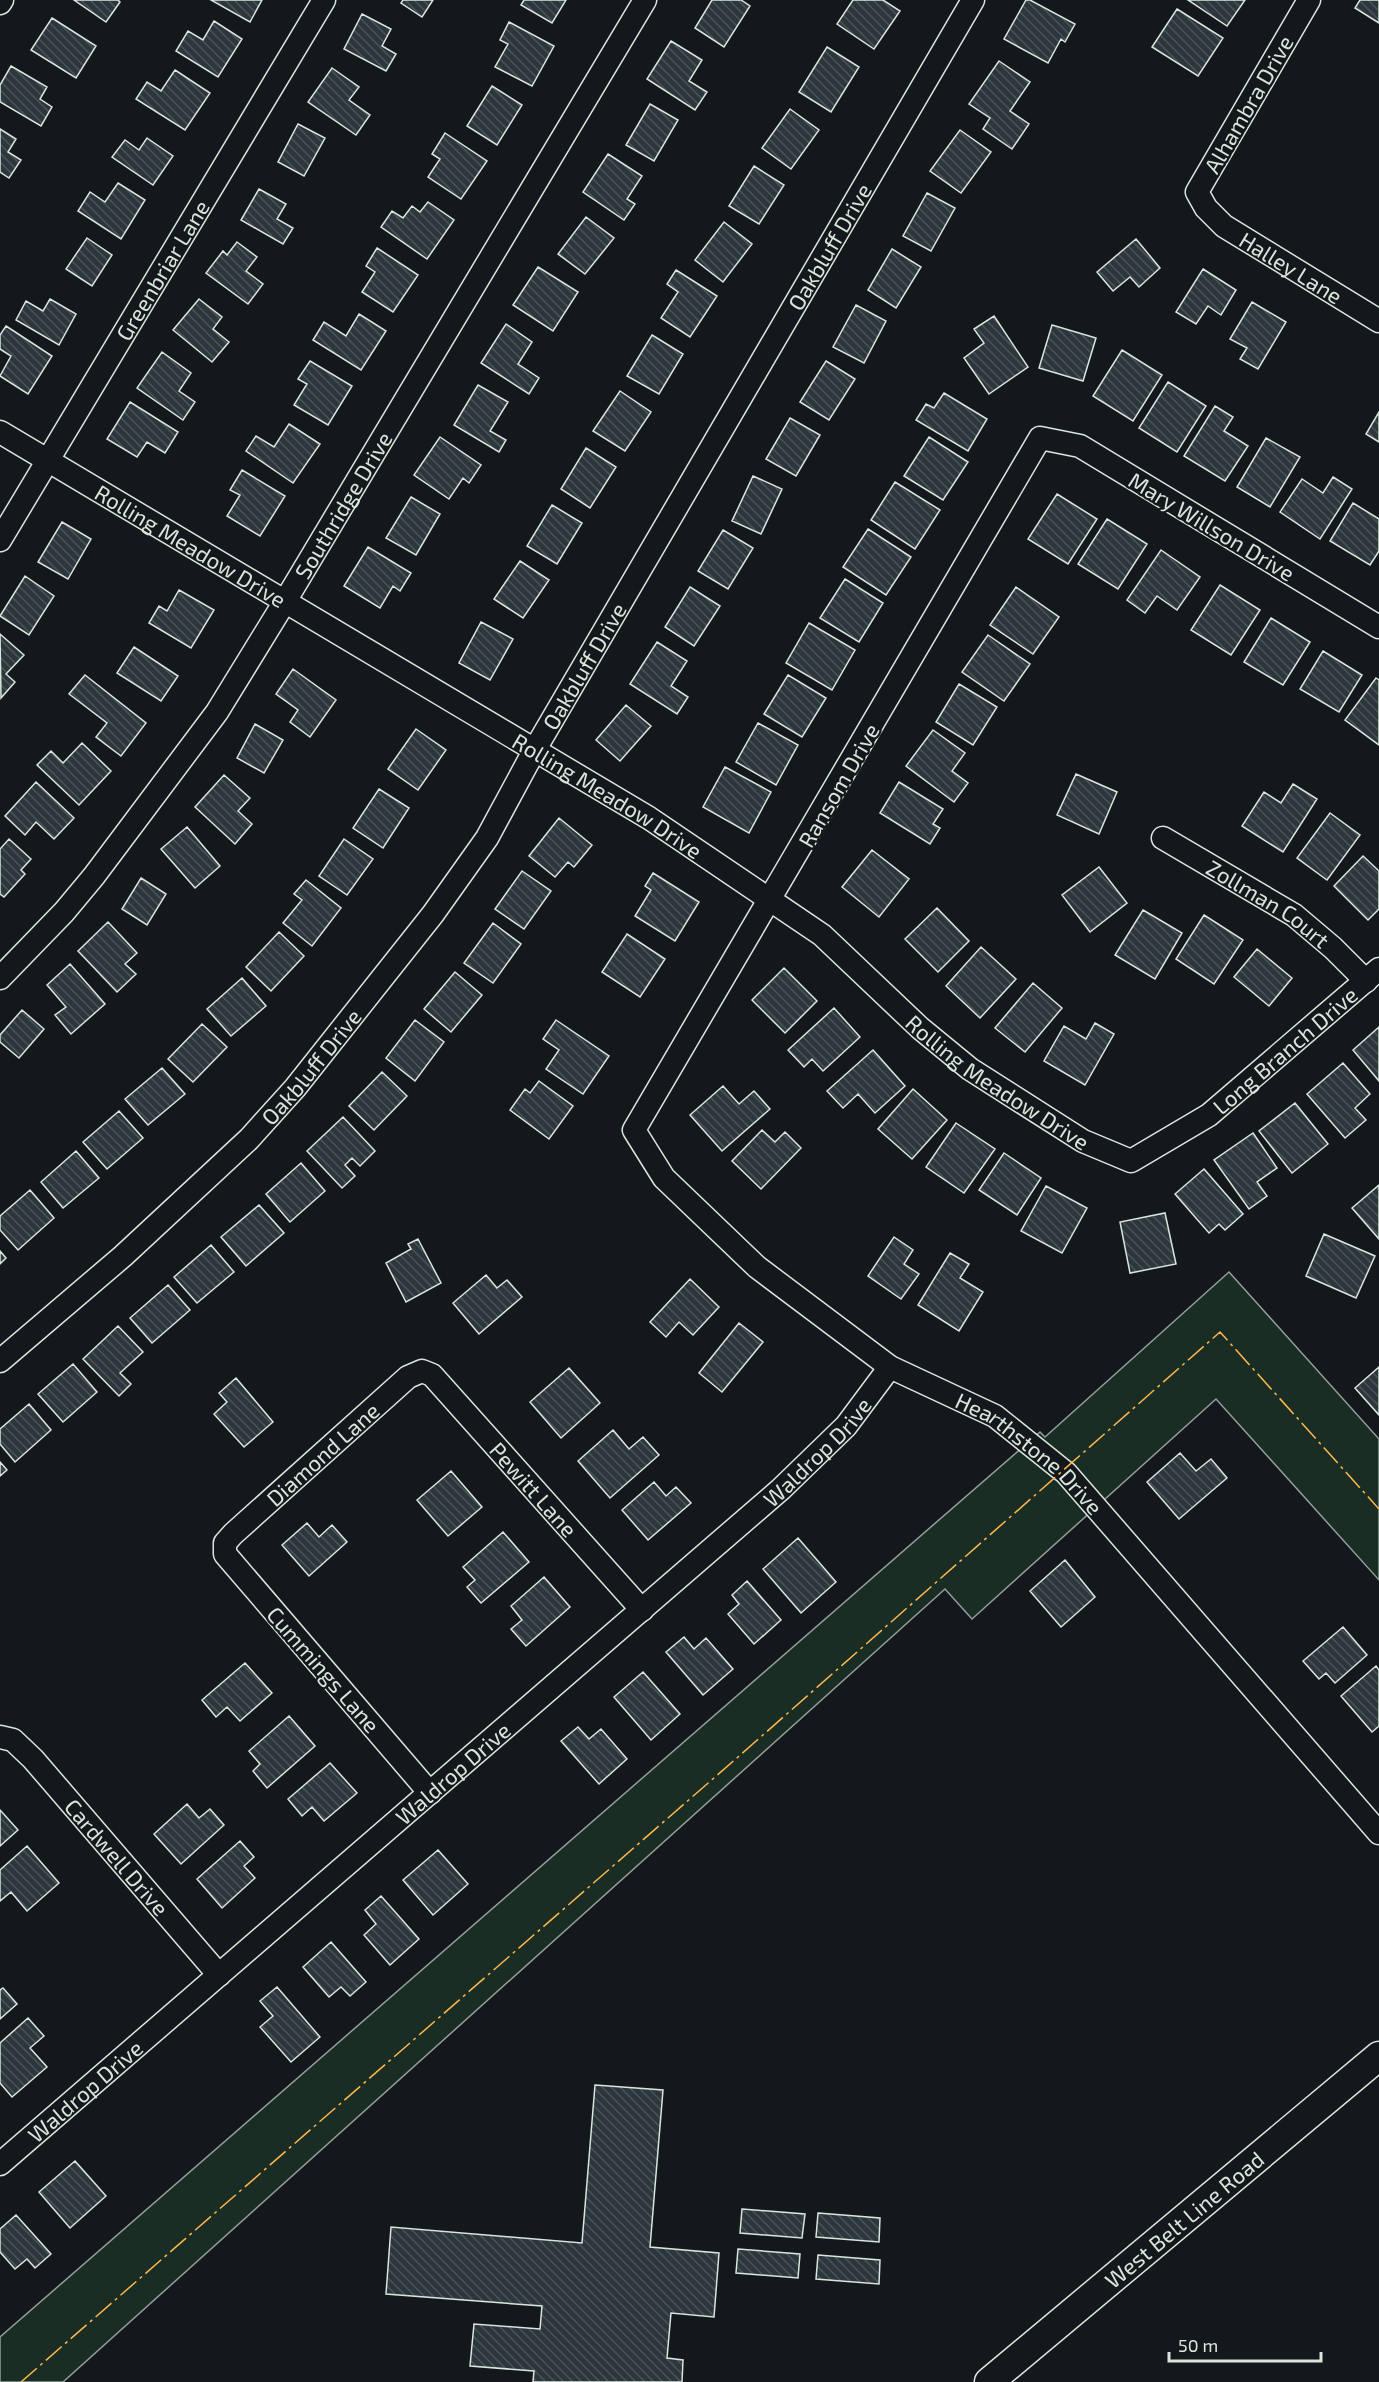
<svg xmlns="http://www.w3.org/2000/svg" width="1379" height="2382" viewBox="0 0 1379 2382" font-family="'Exo 2',sans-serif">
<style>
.green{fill:#1a2d24;stroke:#939e99;stroke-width:1.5}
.building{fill:url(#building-back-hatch);stroke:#d8e6dc;stroke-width:1.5}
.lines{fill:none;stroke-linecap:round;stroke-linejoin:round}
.minor-casing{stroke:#d8e6dc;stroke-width:25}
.major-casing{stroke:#d8e6dc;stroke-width:31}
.minor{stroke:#14181c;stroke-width:22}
.major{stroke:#14181c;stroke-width:28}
.power{stroke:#ffb74d;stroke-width:1.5;stroke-dasharray:21 4.5 3 4.5;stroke-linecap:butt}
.labels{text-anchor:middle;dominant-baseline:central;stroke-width:4.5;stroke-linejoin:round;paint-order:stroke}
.street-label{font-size:22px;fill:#d8e6dc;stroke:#14181c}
</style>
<defs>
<pattern id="building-back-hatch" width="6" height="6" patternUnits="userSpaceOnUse" patternTransform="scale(1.5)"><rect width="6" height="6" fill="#2c363c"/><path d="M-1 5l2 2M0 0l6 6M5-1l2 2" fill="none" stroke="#4a5358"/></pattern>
</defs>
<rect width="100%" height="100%" fill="#14181c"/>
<path class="green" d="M1229,1272L1379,1439V1580L1216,1399L972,1619L945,1589L63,2382H0V2337L1040,1432L1045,1437Z"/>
<path class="building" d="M74,0H118L120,2L106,22Z
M211,0H262L250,22Z
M403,0H433L422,17L401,3Z
M524,0H566L552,23L521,5Z
M712,0H741L750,6L724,47L695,28Z
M853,0H883L900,11L874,49L837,24Z
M1026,0H1030L1075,24L1065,42L1061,39L1048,63L1004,39Z
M1188,0H1245L1227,26Z
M1360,0H1379V23L1355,8Z
M1177,9L1223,38L1198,76L1152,47Z
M362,14L391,29L382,46L396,54L386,71L344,49Z
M52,18L96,46L76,78L31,50Z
M214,21L242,39L218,77L176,51L188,31L203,40Z
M509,22L554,46L532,86L495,67L508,44L500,40Z
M671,41L702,60L689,81L707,92L695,110L647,79Z
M827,47L859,67L831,112L799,92Z
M999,61L1030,82L1010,111L1029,124L1012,149L983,129L990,118L969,104Z
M11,66L47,87L40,99L52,107L41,126L0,102V85Z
M332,68L359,87L349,100L370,115L356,135L308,102Z
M175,70L210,93L185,130L136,99L147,82L161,91Z
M492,86L522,105L497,145L467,126Z
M650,104L678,120L654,161L626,145Z
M790,109L819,130L791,169L762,148Z
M298,124L325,138L304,176L278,162Z
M0,129L16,139L8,152L21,160L9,178L0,172Z
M960,130L991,152L961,193L930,171Z
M445,133L487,161L461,199L428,177L440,159L432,154Z
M147,138L173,156L153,185L112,157L125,140L139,150Z
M608,154L642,176L627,199L635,204L624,220L583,192Z
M754,166L784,185L759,224L729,206Z
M118,183L145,200L121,239L78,211L90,192L105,202Z
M259,189L286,204L277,219L293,228L283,244L241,220Z
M927,193L955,208L931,251L903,236Z
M428,202L454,220L427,259L381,227L392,211L403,218L412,206L420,212Z
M586,217L614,238L585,274L558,254Z
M724,222L752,244L723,282L695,260Z
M87,238L112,255L92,286L66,269Z
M1136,239L1160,268L1139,287L1130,277L1113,291L1097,272Z
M237,242L257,257L246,271L263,284L248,304L206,273L223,251L227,255Z
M377,248L418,275L393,312L362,292L375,272L366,266Z
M892,249L921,267L896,308L868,290Z
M538,267L578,292L553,331L513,305Z
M1203,269L1236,290L1221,315L1208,306L1196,324L1176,312Z
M676,270L717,296L690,337L661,318L678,292L667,284Z
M50,299L76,314L59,345L16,320L26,301L43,311Z
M199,299L222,317L213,329L229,342L212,362L173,330Z
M1252,302L1286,322L1258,369L1240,359L1247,348L1230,339Z
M856,305L886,321L864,363L833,347Z
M359,314L386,331L361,370L313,340L324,322L346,336Z
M994,316L1028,367L989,394L964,358L984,343L974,329Z
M506,324L532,342L518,364L539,378L529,394L481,363Z
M1052,325L1096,338L1083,381L1039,368Z
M6,326L52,356L28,394L0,376L11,356L0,349V335Z
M652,335L683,354L659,394L627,376Z
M1122,350L1162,375L1133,421L1093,396Z
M162,352L191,373L179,391L195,402L183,420L137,388Z
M310,361L352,386L328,425L294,405L307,384L298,379Z
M826,361L855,379L829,420L800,402Z
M1168,382L1206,406L1177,452L1139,428Z
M478,385L508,402L490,431L506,440L499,452L454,425Z
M620,391L651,412L625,451L593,431Z
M944,393L987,419L968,451L916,420L926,404L934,408Z
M130,402L178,432L165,453L147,442L137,457L107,439Z
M1215,406L1233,417L1224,431L1248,446L1225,481L1184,456Z
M1379,412V442L1366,434Z
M790,418L820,435L796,476L766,459Z
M289,424L320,444L293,483L246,451L256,436L274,447Z
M440,437L481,465L469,483L463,478L449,499L414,475Z
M929,437L968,462L943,500L904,476Z
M1266,438L1300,457L1270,507L1237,487Z
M586,448L616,467L590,508L561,489Z
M242,470L285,496L260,536L227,516L240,495L230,490Z
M753,476L782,489L761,534L732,521Z
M1333,477L1352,489L1320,539L1280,512L1302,479L1323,493Z
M895,482L940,510L915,549L871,520Z
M1057,494L1097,519L1068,564L1028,539Z
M411,497L440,514L416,555L386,538Z
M1353,503L1379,519V551L1370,565L1330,541Z
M552,505L582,523L557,564L527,546Z
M1107,519L1147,544L1118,589L1078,564Z
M62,522L91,539L68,579L38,562Z
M868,529L911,557L886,595L843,567Z
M723,530L753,548L728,589L698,571Z
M368,547L411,573L400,591L393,586L380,608L344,586Z
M1161,550L1200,577L1177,610L1157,596L1145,613L1127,600Z
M520,561L549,580L523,618L494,599Z
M25,576L54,596L29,635L0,616Z
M845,579L883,603L859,642L820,618Z
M1220,585L1260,610L1231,655L1191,630Z
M690,587L720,606L694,646L665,627Z
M1016,587L1059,617L1033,654L990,625Z
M179,590L214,610L191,648L149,623L159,606L167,611Z
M1271,618L1310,642L1283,685L1244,662Z
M481,622L513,639L490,680L459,663Z
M809,623L855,650L832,690L786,663Z
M0,634L24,655L6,674L15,682L1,698Z
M988,635L1030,664L1004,701L962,672Z
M657,642L687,661L671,686L688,697L677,714L630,684Z
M134,647L178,676L161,701L117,673Z
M1323,651L1362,675L1339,712L1300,689Z
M293,669L336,700L310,737L290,722L298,710L276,694Z
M85,675L146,723L121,756L96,737L107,723L69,694Z
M788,675L826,698L802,737L764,714Z
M1376,678L1379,680V745L1345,720Z
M959,684L997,707L973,745L936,722Z
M626,705L651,726L620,761L596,740Z
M758,723L798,745L776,785L736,762Z
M255,724L283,740L264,773L237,758Z
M416,729L446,750L418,790L388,769Z
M933,730L965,753L952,771L968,783L954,802L906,766Z
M82,743L111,771L79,805L37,765L51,751L63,763Z
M725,767L771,792L749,833L703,807Z
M1076,774L1117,792L1099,834L1057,815Z
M224,775L250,798L238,811L252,824L235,844L195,807Z
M36,782L74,818L54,839L36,822L25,835L5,816Z
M899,782L943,809L933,824L940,828L930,844L880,813Z
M1293,784L1317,799L1283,852L1242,826L1264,792L1281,803Z
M379,789L409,808L383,848L353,828Z
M1330,813L1360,835L1327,880L1297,858Z
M559,818L592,845L574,867L568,862L555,877L529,856Z
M187,827L220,866L195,888L161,849Z
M9,839L31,859L21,870L25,874L4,897L0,894V849Z
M344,839L373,859L347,895L319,876Z
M872,850L909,879L879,917L842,887Z
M1363,856L1379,871V909L1368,920L1334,886Z
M1099,867L1127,903L1090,932L1062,895Z
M522,871L551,891L524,929L495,909Z
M653,873L699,902L675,941L635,916L651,890L645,886Z
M141,878L166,894L147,925L122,909Z
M306,880L341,908L312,946L283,923L302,900L294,894Z
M937,908L969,941L938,972L905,939Z
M1143,910L1182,933L1155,979L1115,955Z
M1204,915L1243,940L1214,984L1176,959Z
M108,922L137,953L125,964L136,974L117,992L78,951Z
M493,923L521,944L493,983L464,963Z
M279,932L304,956L271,991L246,967Z
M627,934L665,959L640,997L602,972Z
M981,947L1016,979L980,1018L946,986Z
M1257,949L1292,978L1269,1006L1234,977Z
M70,964L105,1004L71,1034L55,1015L66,1007L47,985Z
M784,968L817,1001L785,1033L752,1000Z
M455,972L482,995L451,1032L424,1009Z
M242,978L266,1006L231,1036L207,1009Z
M1033,983L1062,1008L1025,1052L995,1028Z
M834,1008L860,1037L823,1071L812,1059L804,1067L788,1050Z
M22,1010L44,1029L19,1058L0,1042V1035Z
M415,1020L444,1042L415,1081L386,1058Z
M556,1020L609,1056L583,1094L546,1069L559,1050L543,1039Z
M1095,1023L1114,1034L1085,1085L1044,1061L1064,1026L1086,1039Z
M202,1024L227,1047L193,1082L168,1059Z
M1379,1027V1081L1353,1050Z
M873,1050L905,1086L875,1113L858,1094L843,1108L827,1091Z
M1343,1063L1370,1094L1355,1108L1366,1120L1345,1138L1307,1094Z
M162,1068L185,1094L148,1125L125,1099Z
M382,1072L407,1096L374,1130L349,1106Z
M539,1081L573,1106L549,1139L510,1110L525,1089L530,1093Z
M723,1086L739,1104L754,1091L770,1109L722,1151L690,1115Z
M913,1089L947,1120L912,1159L878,1129Z
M1295,1103L1328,1144L1292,1173L1259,1131Z
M119,1111L143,1138L107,1169L83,1142Z
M343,1117L375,1151L360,1166L352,1158L345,1165L355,1176L342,1188L307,1151Z
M956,1123L995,1149L964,1193L926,1167Z
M762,1130L775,1142L785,1132L801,1148L761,1189L732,1161Z
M1253,1133L1277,1168L1257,1182L1267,1196L1249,1209L1214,1160Z
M76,1151L99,1178L63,1208L41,1182Z
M1004,1153L1041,1178L1017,1215L979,1190Z
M301,1163L325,1191L290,1222L266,1194Z
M1204,1169L1243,1214L1225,1230L1219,1224L1209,1233L1175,1194Z
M1379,1185V1239L1352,1208Z
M1046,1186L1087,1208L1062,1253L1021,1231Z
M30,1190L54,1218L18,1250L0,1230V1216Z
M259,1205L284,1233L246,1266L221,1237Z
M1165,1213L1176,1264L1130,1273L1120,1222Z
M1324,1234L1375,1256L1356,1298L1306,1276Z
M894,1237L913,1250L904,1264L919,1274L901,1299L868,1276Z
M418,1239L441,1283L406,1302L386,1263L411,1249L408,1244Z
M211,1245L234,1272L197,1303L174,1277Z
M0,1251L6,1258L0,1264Z
M950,1253L969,1264L960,1278L983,1292L959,1331L918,1305Z
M486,1275L497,1288L507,1280L522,1297L479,1334L453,1303Z
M690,1279L719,1307L693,1335L679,1322L666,1337L650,1322Z
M168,1285L190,1310L152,1343L130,1318Z
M739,1323L763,1342L722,1392L699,1373Z
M118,1326L143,1352L120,1373L131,1384L119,1396L83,1359Z
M73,1364L97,1392L63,1422L38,1394Z
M1379,1367V1415L1355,1388Z
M569,1368L600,1403L561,1438L530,1402Z
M236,1378L273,1422L244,1447L214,1414L227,1402L219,1393Z
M29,1404L51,1430L15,1462L0,1444V1429Z
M613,1430L629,1449L643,1437L659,1455L610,1498L578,1461Z
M1180,1453L1196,1471L1211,1459L1227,1478L1179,1519L1147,1482Z
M0,1462L7,1470L0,1476Z
M451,1471L482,1507L448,1536L417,1500Z
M654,1482L666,1496L676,1487L691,1503L648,1540L622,1510Z
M307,1523L319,1537L332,1525L347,1542L309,1576L282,1545Z
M503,1532L529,1562L481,1603L467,1587L475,1580L463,1567Z
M798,1538L836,1582L801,1613L763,1569Z
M1065,1560L1095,1597L1061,1627L1030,1591Z
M544,1577L570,1607L526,1646L511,1629L522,1620L511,1606Z
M747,1581L781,1620L754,1644L728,1614L739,1604L732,1595Z
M1343,1627L1367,1655L1335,1683L1326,1673L1319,1679L1303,1661Z
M684,1637L694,1649L706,1638L733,1669L703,1695L666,1652Z
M245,1663L272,1693L240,1721L227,1707L216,1717L202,1700Z
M1376,1666L1379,1670V1726L1372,1732L1341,1696Z
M643,1672L680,1714L651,1740L614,1697Z
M289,1716L315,1746L267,1788L253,1771L260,1764L249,1751Z
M578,1727L589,1739L601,1729L627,1759L599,1784L561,1741Z
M330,1763L357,1793L324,1821L312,1807L302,1816L288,1799Z
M187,1804L199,1818L210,1809L224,1825L181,1864L154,1834Z
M0,1810L18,1830L0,1846Z
M240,1841L254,1857L244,1866L255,1878L222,1908L197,1879Z
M27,1846L59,1883L27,1911L11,1892L0,1901V1870Z
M438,1850L468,1884L433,1915L403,1880Z
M381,1896L419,1939L390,1965L364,1935L376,1924L365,1910Z
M331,1942L366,1982L350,1996L341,1987L329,1997L303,1967Z
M277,1987L320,2037L291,2062L260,2027L273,2016L260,2001Z
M3,1988L17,2004L0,2019V1990Z
M28,2018L44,2036L30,2048L47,2067L12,2097L0,2083V2043Z
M595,2085L663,2090L650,2247L719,2253L714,2317L671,2313L667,2358L683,2360L682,2382H533L534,2371L470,2366L474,2324L540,2329L542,2306L386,2294L391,2227L582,2243Z
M75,2161L106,2196L70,2228L39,2192Z
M742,2209L805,2214L802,2238L740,2233Z
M818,2213L880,2218L879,2242L816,2237Z
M16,2215L51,2254L35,2268L27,2259L15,2269L0,2252V2229Z
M738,2249L800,2254L798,2278L736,2273Z
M818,2255L880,2260L879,2284L816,2279Z"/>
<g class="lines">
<defs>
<g id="minor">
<path id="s1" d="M1309,0L1197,192L1206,208L1224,226L1379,321"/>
<path d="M0,3L2,0"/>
<path id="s2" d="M0,432L649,818L822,935L920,1028L970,1069L1083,1141L1131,1161L1209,1115L1379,969"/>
<path id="s3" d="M0,540L324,0"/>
<path id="s4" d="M1379,627L1080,446L1040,438L634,1130L664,1178L757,1267L890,1367L995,1416L1066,1473L1379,1833"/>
<path id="s5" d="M1163,838L1294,915L1333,948L1366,981"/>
<path id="s6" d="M0,978L64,912L94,876L217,712L284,603L645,0"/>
<path id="s7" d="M0,1361L123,1256L249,1139L295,1088L433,914L487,838L534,751L973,0"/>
<path id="s8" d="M0,1737L13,1740L33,1759L219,1975"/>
<path id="s9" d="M430,1793L225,1554V1543L233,1534L408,1377L422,1371L432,1375L642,1610"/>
<path id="s10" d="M0,2164L781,1489L846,1426L890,1367"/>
</g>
<g id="major">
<path id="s11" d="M989,2382L1379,2056"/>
</g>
</defs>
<use href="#minor" class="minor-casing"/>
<use href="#major" class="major-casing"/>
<use href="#minor" class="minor"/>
<use href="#major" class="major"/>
<path class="power" d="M21,2382L738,1757L1220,1332L1379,1509"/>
</g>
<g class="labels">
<g class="street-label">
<text transform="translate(1248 104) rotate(-60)">Alhambra Drive</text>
<text stroke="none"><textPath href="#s7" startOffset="1401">Oakbluff Drive</textPath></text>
<text stroke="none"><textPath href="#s1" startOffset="345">Halley Lane</textPath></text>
<text stroke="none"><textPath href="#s3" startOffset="315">Greenbriar Lane</textPath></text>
<text stroke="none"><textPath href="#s6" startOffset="586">Southridge Drive</textPath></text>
<text transform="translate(1212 526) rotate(31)">Mary Willson Drive</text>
<text stroke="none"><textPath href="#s2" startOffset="222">Rolling Meadow Drive</textPath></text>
<text stroke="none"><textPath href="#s7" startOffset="915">Oakbluff Drive</textPath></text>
<text transform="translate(838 785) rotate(-60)">Ransom Drive</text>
<text stroke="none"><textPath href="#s2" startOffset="708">Rolling Meadow Drive</textPath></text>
<text stroke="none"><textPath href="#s5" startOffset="124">Zollman Court</textPath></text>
<text stroke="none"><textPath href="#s2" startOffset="1540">Long Branch Drive</textPath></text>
<text stroke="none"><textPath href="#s7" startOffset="429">Oakbluff Drive</textPath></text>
<text stroke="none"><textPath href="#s2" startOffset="1194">Rolling Meadow Drive</textPath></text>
<text stroke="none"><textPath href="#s10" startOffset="1084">Waldrop Drive</textPath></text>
<text stroke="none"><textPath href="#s9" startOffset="458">Diamond Lane</textPath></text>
<text stroke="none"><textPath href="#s4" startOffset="1710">Hearthstone Drive</textPath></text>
<text stroke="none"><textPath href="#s9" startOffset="752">Pewitt Lane</textPath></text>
<text transform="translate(324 1669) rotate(49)">Cummings Lane</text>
<text stroke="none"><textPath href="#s10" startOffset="598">Waldrop Drive</textPath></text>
<text stroke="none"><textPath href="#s8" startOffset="170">Cardwell Drive</textPath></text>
<text stroke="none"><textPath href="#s10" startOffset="112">Waldrop Drive</textPath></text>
<text stroke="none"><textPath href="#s11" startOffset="254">West Belt Line Road</textPath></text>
</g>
</g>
<path d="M1169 2352v9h152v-9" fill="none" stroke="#d8e6dc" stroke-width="3"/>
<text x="1178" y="2352" font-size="18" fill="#d8e6dc" stroke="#14181c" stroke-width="4.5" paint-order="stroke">50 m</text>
</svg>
